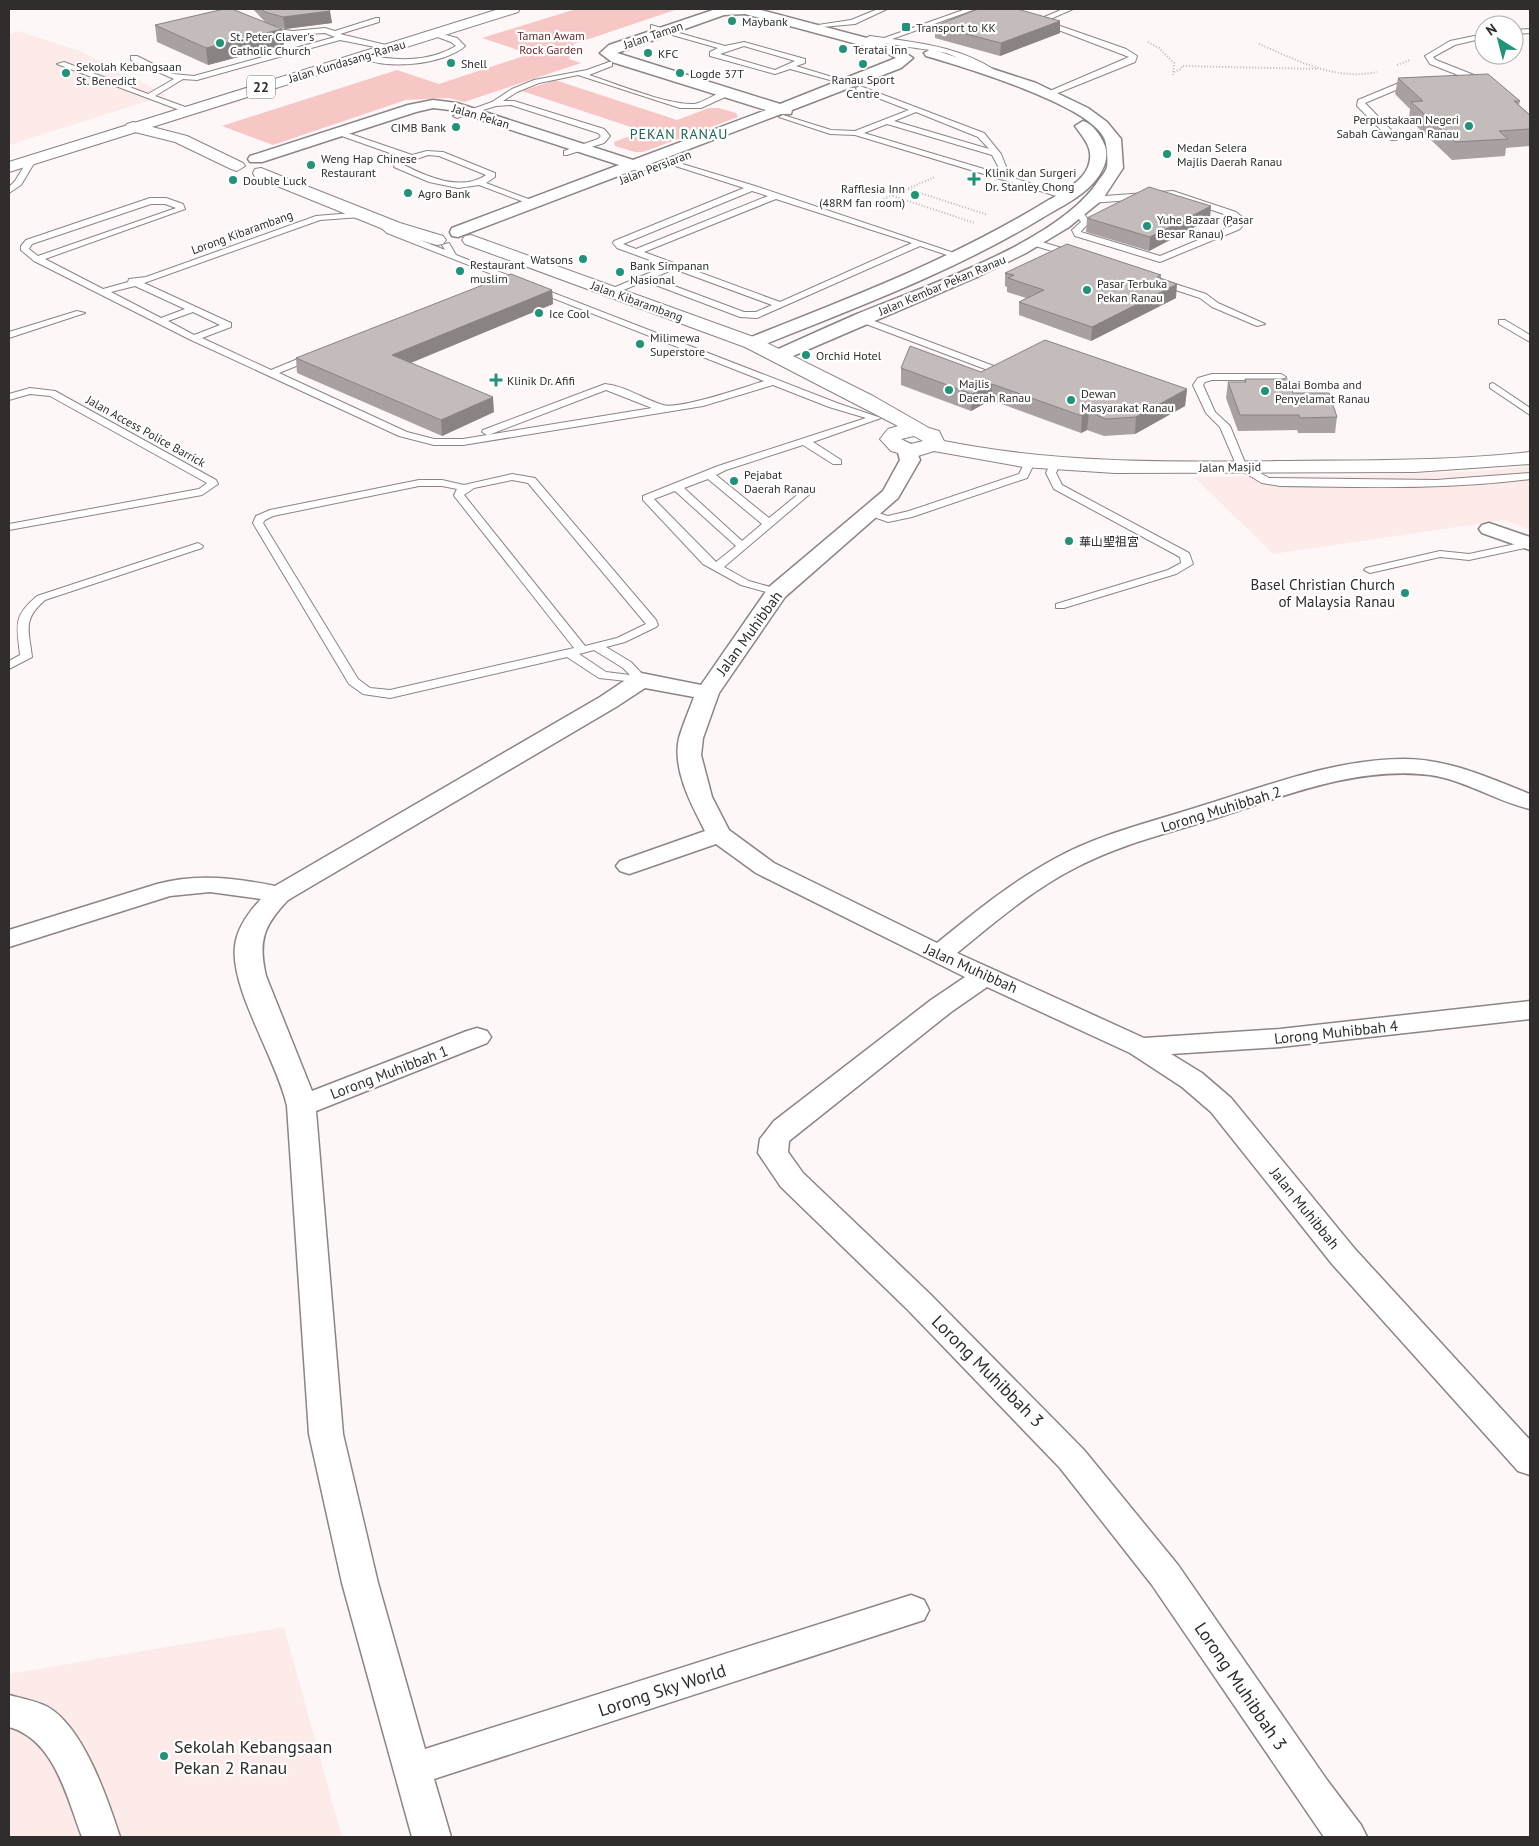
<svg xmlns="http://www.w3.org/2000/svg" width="1539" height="1846" viewBox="0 0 1539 1846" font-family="'PT Sans','Noto Sans SC',sans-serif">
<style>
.built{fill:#fdebea}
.green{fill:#f7c7c6}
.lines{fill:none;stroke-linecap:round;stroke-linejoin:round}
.service-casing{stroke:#8d8484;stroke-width:2}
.minor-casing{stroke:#8d8484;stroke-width:3}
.tertiary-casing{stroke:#8d8484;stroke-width:2}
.trunk-casing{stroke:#8d8484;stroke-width:2}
.path{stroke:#bdb7b7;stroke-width:2;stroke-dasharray:1 2;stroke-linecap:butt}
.service{fill:#fff;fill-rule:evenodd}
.minor{fill:#fff;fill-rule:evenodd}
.tertiary{fill:#fff;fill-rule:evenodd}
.trunk{fill:#fff;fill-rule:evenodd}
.wall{fill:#a9a1a1}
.shaded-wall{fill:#898383}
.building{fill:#c4bbbb;stroke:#898383}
.poi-dot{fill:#219376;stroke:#fff;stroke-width:2}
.labels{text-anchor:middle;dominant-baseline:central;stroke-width:4.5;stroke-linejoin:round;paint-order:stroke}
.far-poi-label{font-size:12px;fill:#312d2d;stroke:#fff;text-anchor:start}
.far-park-label{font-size:12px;fill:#6b292c;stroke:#fff}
.far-street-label{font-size:12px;fill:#312d2d;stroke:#fff}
.shield{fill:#fff;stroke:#6f6c6c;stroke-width:1}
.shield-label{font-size:14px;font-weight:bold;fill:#312d2d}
.far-neighbourhood-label{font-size:14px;letter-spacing:1px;fill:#196550;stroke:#fff}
.poi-label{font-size:15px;fill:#312d2d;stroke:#fff;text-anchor:end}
.street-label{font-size:15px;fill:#312d2d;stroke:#fff}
.near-street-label{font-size:18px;fill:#312d2d;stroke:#fff}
.near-poi-label{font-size:18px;fill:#312d2d;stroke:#fff;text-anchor:start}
</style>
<rect width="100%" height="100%" fill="#fef7f7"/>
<path class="built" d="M18,31L80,51L167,95L9,145V34Z
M1530,466V530L1505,520L1273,554L1194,477L1344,476L1483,471Z
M284,1627L342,1837H9V1674Z"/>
<path class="green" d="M576,9H678L574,44L569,59L581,63L464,102L449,98L406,100L273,145L222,126L397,70L439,84L530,54L482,38Z
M555,80L677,120L709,108H719L736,113L738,117L643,152H635L615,146L614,142L643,131L522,91Z"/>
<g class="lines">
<defs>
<path id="service" d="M878,9H887L855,24L822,27L818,25L851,20Z
M966,9H976L892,39C929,44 965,50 996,71V75C990,75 957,56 946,53C930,49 876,44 866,38L870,36L884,38Z
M1063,9H1073L1046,21L1126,49L1137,56L1135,62L1048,97H1045V93L1129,57L1035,21Z
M376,18H379V22L340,34L390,46V50L340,40L197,80L183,79L155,96L188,108L189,110L185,112L57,64L64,62L148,94L174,79L131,60V56H137L173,74L194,76L335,37L325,33L290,35L262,31V27L293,31L325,28L335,31Z
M651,25L725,46L744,42L805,59V63L796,66L852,83L848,85L790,69L775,74L710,56V52L718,48L651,29ZM744,46L795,61L775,70L720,54Z
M1530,29V33L1514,34V30Z
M432,31L457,38L465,46C444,65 382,71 358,56L362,54C394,61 427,63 456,46L451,42L432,35Z
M1484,34V38L1455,45L1433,57L1436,60L1484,79V83H1478L1430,64L1425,56L1450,41Z
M609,62H612V66L589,75C617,84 667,105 694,104C705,103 724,86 734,93L701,108H680L578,75L539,83L517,92L503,101H514L604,129L610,136L604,143L567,155H564V151L598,139L601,136L598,133L511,105L496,106L457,118L453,116L492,102L512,89L534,80L587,70Z
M1416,82V86L1403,87L1365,103L1397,136V140H1391L1357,106L1358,100L1399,83Z
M860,86L984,133L1001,154L1007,169L1001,174L1070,196L1063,198L855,135L830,134L779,117L783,115L831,130L855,131L909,110L857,90L856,88ZM916,112L978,137L989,149L894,121ZM887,124L992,155L999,168L994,172L864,133Z
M339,130L412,155L427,151L443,152L495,173V177L486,183L539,203L532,205L479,185L458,188L429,182L394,167L396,160L404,158L336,134L335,132ZM428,155L439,156L486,175C461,192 427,177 402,164Z
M29,158L36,160L21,185L9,193V187L15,181Z
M666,159L755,186L963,256L959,259L920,246L757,318L740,317L645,281L614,294H608V290L666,266L617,248L613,243L614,241L744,188L666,163ZM752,191L768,196L636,249L623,244ZM776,199L912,243L780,302L644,252ZM674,269L772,305L756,312H744L653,278Z
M1173,191L1236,212L1246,220L1240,229L1160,262L1075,236L1072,230L1081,222L1074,212L1081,210L1090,222L1081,231V232L1160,256L1234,225L1237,221L1230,216L1172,197L1091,203L1087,200L1091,197Z
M150,198H166L183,204L185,209L45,259L103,289L128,282L129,279L146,277L316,216L364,212V216L361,217L320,220L144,283L231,323V327L202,338L271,370L310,354H316V358L279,373L407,432L434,439H463L487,435L482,432L483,430L605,384C626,386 643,399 663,405C679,410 745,387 764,381L387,233L377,224L381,221L393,229L445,250L442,245L449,243L456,255L837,403L881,418L813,442L841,460V464H833L803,445L726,470L716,475L769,518L802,491H810L811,493L724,567L749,581L781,590V594L777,595L741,585L703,564L643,500V496L718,466L866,418L829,407L773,385L703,406L463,445H434L399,436L191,340L34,261L21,250V246L26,240ZM151,204H165L176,208L38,256L29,249L32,244ZM135,286L185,309L161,318L111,292ZM193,312L220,325L194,335L168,321ZM606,390L652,408L487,435L491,434ZM708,479L762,524L742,541L684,488ZM675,491L736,546L716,562L654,499Z
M1035,240L1075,252L1076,254L1072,257L1032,245V241Z
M1160,279L1206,294L1218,303L1265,324L1257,326L1212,307L1200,298L1157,284L1155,282Z
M77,311L85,313L9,338V332Z
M861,316L1007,371L1009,373L1001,375L858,321L856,319Z
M1499,320H1505L1530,335V342L1499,324Z
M1212,374H1281L1286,377L1281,380H1212L1205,382L1203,385L1215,412L1230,426L1246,465L1269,478L1436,480L1530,473V479C1447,490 1364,487 1280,486L1262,483L1238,469L1220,427L1206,413L1193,385L1198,378Z
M1493,383L1530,408V415L1490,388V384Z
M30,388L55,391L216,480L218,484L202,495L9,530V524L199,489L207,483L50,396L30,394L9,400V394Z
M1030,459L1035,462L1027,478L912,517L888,522L863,513L868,510L888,516L909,511L1019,474L1026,460Z
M1055,461L1060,464L1056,473L1062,485L1189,553L1193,564L1176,574L1064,608H1056V604L1168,570L1181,563L1180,557L1054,489L1046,473L1051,462Z
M512,474L535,478L656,620L658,625L656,627L625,642L606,647L631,662L645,677L647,680L645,683L599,678L567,657L390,698L363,694L349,684L253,523L256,516L270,510L419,480H442L464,485ZM512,480L528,483L646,624L617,638L585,646L464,495L474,488ZM419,486H442L457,489L454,495L455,497L574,648L390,690L370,688L358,679L263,523L265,520L273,516ZM594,650L623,668L630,675L606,672L579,654Z
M1530,541V547L1469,560L1440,557L1370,573L1364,570L1366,568L1440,551L1469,554Z
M198,543L203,546L202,548L45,600C22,620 29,630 32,657L9,669V661L20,655C17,626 12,617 37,596Z"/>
<path id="minor" d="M716,9H757L893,45L913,58L901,68L792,110L791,114H781L647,165L646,170H634L458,237L452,236L450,232L452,228L619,165L450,110L433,108L416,112L262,162H250L248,159L250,156L408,105L433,100L457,103L633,160L766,110L612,62L600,53L609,45ZM745,14L883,51L896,58L780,104L617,53L724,15Z
M931,49L1036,83L1088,108L1107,122L1121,139L1123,168L1102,200L1069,227L1026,253L979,276L786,359H774L771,355L774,351C801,339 829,326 857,314C925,286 1059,242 1099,180C1102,176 1106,171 1107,167C1108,160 1107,146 1105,140C1094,106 961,66 926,56L924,53Z
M1083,121C1093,124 1101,136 1105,146C1109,159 1103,171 1095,181C1082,197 1060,207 1042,218C953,272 855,308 758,347H746L743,343L746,339C847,299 948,261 1042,204C1057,195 1081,184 1088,167C1095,149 1084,139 1075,126Z
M907,443L914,445L920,460L898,498L785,597L719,693L703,738L701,755L712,797L729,830L774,863L937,943C975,912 1013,881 1056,858C1100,834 1151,822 1198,807C1264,787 1334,759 1404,759C1449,759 1489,778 1530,794V809C1496,801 1465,780 1430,775C1357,766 1284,796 1216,818C1169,833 1121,844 1077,867C1033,889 995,922 957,953L1144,1038L1280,1029L1530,1001V1019L1280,1047L1171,1054L1202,1073L1231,1098L1354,1248L1530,1440V1475L1518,1471L1332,1264L1211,1112L1182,1087L1130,1053L987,987L951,1012L789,1141L788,1152L803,1173L930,1294L1084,1450L1178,1565L1327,1780L1361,1825L1367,1837H1324L1152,1585L1060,1468L908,1310L781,1187L758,1153L760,1139L774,1121L931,1000L965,977L756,873L716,844L638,871L629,874L620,871L616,866L620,861L705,831C691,804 672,769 679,738C683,724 689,711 694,697L645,688L616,707L288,900C263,926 258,942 266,976L312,1091L467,1031L477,1028L487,1031L491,1037L487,1043L316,1111L343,1434L378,1583L425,1749L911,1595L924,1600L929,1610L924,1620L434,1779L451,1837H412L342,1583L309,1434L287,1106C277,1060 230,989 235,946C237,928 249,912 261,899L210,892L170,896L9,947V930L157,884C197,873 235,878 275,886L600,697L633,675L641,673L701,685L769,587L883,491L900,460L897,449L900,445Z
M1489,523L1530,537V550L1482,533L1479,529L1482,525Z
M9,1695C21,1698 35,1701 46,1706C83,1725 108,1800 120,1837H82C67,1798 55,1740 9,1727Z"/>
<path id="tertiary" d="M133,122L187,136L243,163L245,166L237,171L231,169L175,142L127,130L125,127L127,124Z
M261,168L400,223L443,236L446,240L443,244L437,245L388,231L255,177L253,173L255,169Z
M471,235L759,339L873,396L929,428L939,431L944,441C1058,464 1172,462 1288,461C1369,460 1449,461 1530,452V464L1415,472L1115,473L1023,467L934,451L918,456L905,455L891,451L880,439L888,429L898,426L745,347L465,244L462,240L465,236ZM914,436L923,441L911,444L901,439Z"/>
<path id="trunk" d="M499,9H520L518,12L9,172V162Z"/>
</defs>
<use href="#service" class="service-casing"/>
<use href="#minor" class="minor-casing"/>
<use href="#tertiary" class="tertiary-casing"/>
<use href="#trunk" class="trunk-casing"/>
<path class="path" d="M1148,42L1159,48L1174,63L1173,75
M1259,44C1297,60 1334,81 1377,72
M1397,65L1410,60
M1174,72L1181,69L1182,66L1318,69
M908,189L988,215
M893,196L975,223
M867,206L935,177"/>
<use href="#service" class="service"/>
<use href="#minor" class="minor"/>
<use href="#tertiary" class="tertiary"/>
<use href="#trunk" class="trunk"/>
</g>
<path class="wall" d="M253,9H329L332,23L285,29L275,26L284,45L208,65L157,42L155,25L265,22Z
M935,26L1060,33L1000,56L935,38Z
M1398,78L1520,101L1519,105L1530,115V146L1506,148L1505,156L1452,160L1409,119L1410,109L1395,94Z
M1087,218L1210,219L1149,251L1086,232Z
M1005,273L1161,275V279L1176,298L1091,341L1019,315V302L1026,298L1007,292V287L1005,286Z
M552,290L553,304L411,363L494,412L442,436L297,373L296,358Z
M901,368L981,372L1187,389L1185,406L1135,434L1104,436L1087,430L1081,433L991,400L971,411L901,385Z
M1245,379L1293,393L1337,417L1335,433H1298L1297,430L1238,431L1226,398L1228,382H1244Z"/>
<path class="shaded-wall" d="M330,11L332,23L285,29L283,17Z
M1060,21V33L1000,56L1001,43Z
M282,29L284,45L208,65L206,48Z
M1211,206L1210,219L1149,251L1150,237Z
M1177,284L1176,298L1091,341L1092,327Z
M552,290L553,304L393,370L392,355Z
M992,384L991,400L971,411L972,394Z
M1187,389L1185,406L1135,434L1136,417Z
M493,397L494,412L442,436L441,420Z
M1089,412L1087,430L1081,433L1082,416Z"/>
<path class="building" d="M224,9H232L282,29L206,48L155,25Z
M262,9H329L330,11L283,17L265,12Z
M978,9H1017L1060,21L1001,43L935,26Z
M1488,74L1520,101H1514L1530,115V129L1499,131L1508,139L1455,142L1411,102L1423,101L1398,78Z
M1149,187L1211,206L1150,237L1087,218Z
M1067,244L1161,275L1157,277L1177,284L1092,327L1019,302L1044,290L1008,278L1014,275L1005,273Z
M511,274L552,290L392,355L493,397L441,420L296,358Z
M1045,340L1187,389L1136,417L1106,419L1089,412L1082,416L992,384L972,394L901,368L910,346L981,372Z
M1245,379H1288L1293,393H1329L1337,417L1300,418L1299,415H1240L1228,382H1246Z"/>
<g class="poi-dot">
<circle cx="732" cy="21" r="5"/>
<rect x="901" y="22" width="10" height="10" rx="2.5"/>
<circle cx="220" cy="43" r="5"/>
<circle cx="843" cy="49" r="5"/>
<circle cx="648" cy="53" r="5"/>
<circle cx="451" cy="63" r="5"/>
<circle cx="863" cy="64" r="5"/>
<circle cx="66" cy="73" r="5"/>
<circle cx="680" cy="73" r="5"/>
<circle cx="1469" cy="126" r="5"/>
<circle cx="456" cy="127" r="5"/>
<circle cx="1167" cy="154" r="5"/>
<circle cx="311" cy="165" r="5"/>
<path d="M971.5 171.5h5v5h5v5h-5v5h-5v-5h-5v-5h5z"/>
<circle cx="233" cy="180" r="5"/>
<circle cx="408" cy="193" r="5"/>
<circle cx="915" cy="195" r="5"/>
<circle cx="1147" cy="226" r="5"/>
<circle cx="583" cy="259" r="5"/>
<circle cx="460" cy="271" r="5"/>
<circle cx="620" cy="272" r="5"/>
<circle cx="1087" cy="290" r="5"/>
<circle cx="539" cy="313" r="5"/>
<circle cx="640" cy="344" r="5"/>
<circle cx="806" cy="355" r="5"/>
<path d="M493.5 372.5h5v5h5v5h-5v5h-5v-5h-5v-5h5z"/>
<circle cx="949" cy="390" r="5"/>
<circle cx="1265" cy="391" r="5"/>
<circle cx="1071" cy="400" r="5"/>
<circle cx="734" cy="481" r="5"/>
<circle cx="1069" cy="541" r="5"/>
<circle cx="1405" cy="593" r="5"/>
<circle cx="164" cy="1756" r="5"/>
</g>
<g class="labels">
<g class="far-poi-label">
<text x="742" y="21">Maybank</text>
<text x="916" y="27">Transport to KK</text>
<text x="230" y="36">St. Peter Claver's<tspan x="230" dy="14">Catholic Church</tspan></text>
<text x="853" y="49">Teratai Inn</text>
<text x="658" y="53">KFC</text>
<text x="461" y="63">Shell</text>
<text x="76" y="66">Sekolah Kebangsaan<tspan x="76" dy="14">St. Benedict</tspan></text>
<text x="690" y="73">Logde 37T</text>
<text x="863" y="79" text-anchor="middle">Ranau Sport<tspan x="863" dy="14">Centre</tspan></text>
<text x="1459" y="119" text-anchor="end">Perpustakaan Negeri<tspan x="1459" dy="14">Sabah Cawangan Ranau</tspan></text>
<text x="446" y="127" text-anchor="end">CIMB Bank</text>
<text x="1177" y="147">Medan Selera<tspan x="1177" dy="14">Majlis Daerah Ranau</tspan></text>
<text x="321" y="158">Weng Hap Chinese<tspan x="321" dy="14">Restaurant</tspan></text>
<text x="985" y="172">Klinik dan Surgeri<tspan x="985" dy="14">Dr. Stanley Chong</tspan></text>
<text x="243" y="180">Double Luck</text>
<text x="905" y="188" text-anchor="end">Rafflesia Inn<tspan x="905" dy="14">(48RM fan room)</tspan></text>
<text x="418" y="193">Agro Bank</text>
<text x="1157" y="219">Yuhe Bazaar (Pasar<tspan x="1157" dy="14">Besar Ranau)</tspan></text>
<text x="573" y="259" text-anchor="end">Watsons</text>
<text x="470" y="264">Restaurant<tspan x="470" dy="14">muslim</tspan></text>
<text x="630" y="265">Bank Simpanan<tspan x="630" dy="14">Nasional</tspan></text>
<text x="1097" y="283">Pasar Terbuka<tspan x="1097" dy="14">Pekan Ranau</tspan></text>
<text x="549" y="313">Ice Cool</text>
<text x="650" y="337">Milimewa<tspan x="650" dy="14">Superstore</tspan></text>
<text x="816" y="355">Orchid Hotel</text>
<text x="507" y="380">Klinik Dr. Afifi</text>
<text x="959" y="383">Majlis<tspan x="959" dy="14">Daerah Ranau</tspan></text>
<text x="1275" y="384">Balai Bomba and<tspan x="1275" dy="14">Penyelamat Ranau</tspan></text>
<text x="1081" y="393">Dewan<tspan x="1081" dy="14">Masyarakat Ranau</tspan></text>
<text x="744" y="474">Pejabat<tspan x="744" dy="14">Daerah Ranau</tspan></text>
<text x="1079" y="541">華山聖祖宮</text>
</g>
<g class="far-park-label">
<text x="551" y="35">Taman Awam<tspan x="551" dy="14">Rock Garden</tspan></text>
</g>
<g class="far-street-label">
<text transform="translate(653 35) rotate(-19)">Jalan Taman</text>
<text transform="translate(347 61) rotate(-17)">Jalan Kundasang-Ranau</text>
<text transform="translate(481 116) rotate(17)">Jalan Pekan</text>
<text transform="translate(655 167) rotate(-21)">Jalan Persiaran</text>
<text transform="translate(242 232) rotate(-20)">Lorong Kibarambang</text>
<text transform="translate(942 285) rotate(-23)">Jalan Kembar Pekan Ranau</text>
<text transform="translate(637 301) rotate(20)">Jalan Kibarambang</text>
<text transform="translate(146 431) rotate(29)">Jalan Access Police Barrick</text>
<text transform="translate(1230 467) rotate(-1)">Jalan Masjid</text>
</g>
<rect class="shield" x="247" y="75.5" width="28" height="23" rx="4"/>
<g class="shield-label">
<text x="261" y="87">22</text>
</g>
<g class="far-neighbourhood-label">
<text x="679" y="134">PEKAN RANAU</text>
</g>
<g class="poi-label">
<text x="1395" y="584">Basel Christian Church<tspan x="1395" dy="17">of Malaysia Ranau</tspan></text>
</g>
<g class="street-label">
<text transform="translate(749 633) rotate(-54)">Jalan Muhibbah</text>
<text transform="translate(1221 809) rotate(-17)">Lorong Muhibbah 2</text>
<text transform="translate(971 968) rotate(24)">Jalan Muhibbah</text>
<text transform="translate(1336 1032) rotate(-6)">Lorong Muhibbah 4</text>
<text transform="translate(389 1072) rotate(-21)">Lorong Muhibbah 1</text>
<text transform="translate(1305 1208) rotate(51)">Jalan Muhibbah</text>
</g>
<g class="near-street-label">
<text transform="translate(988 1371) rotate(45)">Lorong Muhibbah 3</text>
<text transform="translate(1241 1686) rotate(56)">Lorong Muhibbah 3</text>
<text transform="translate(662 1690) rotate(-18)">Lorong Sky World</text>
</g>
<g class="near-poi-label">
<text x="174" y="1746">Sekolah Kebangsaan<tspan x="174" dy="21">Pekan 2 Ranau</tspan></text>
</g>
</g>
<rect width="1539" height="1846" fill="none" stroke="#312d2d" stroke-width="20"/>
<g transform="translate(1499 40) rotate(324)"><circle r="24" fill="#ffffff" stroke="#adabab"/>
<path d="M0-4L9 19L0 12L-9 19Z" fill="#219376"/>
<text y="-8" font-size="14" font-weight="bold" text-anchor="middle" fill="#312d2d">N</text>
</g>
</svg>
